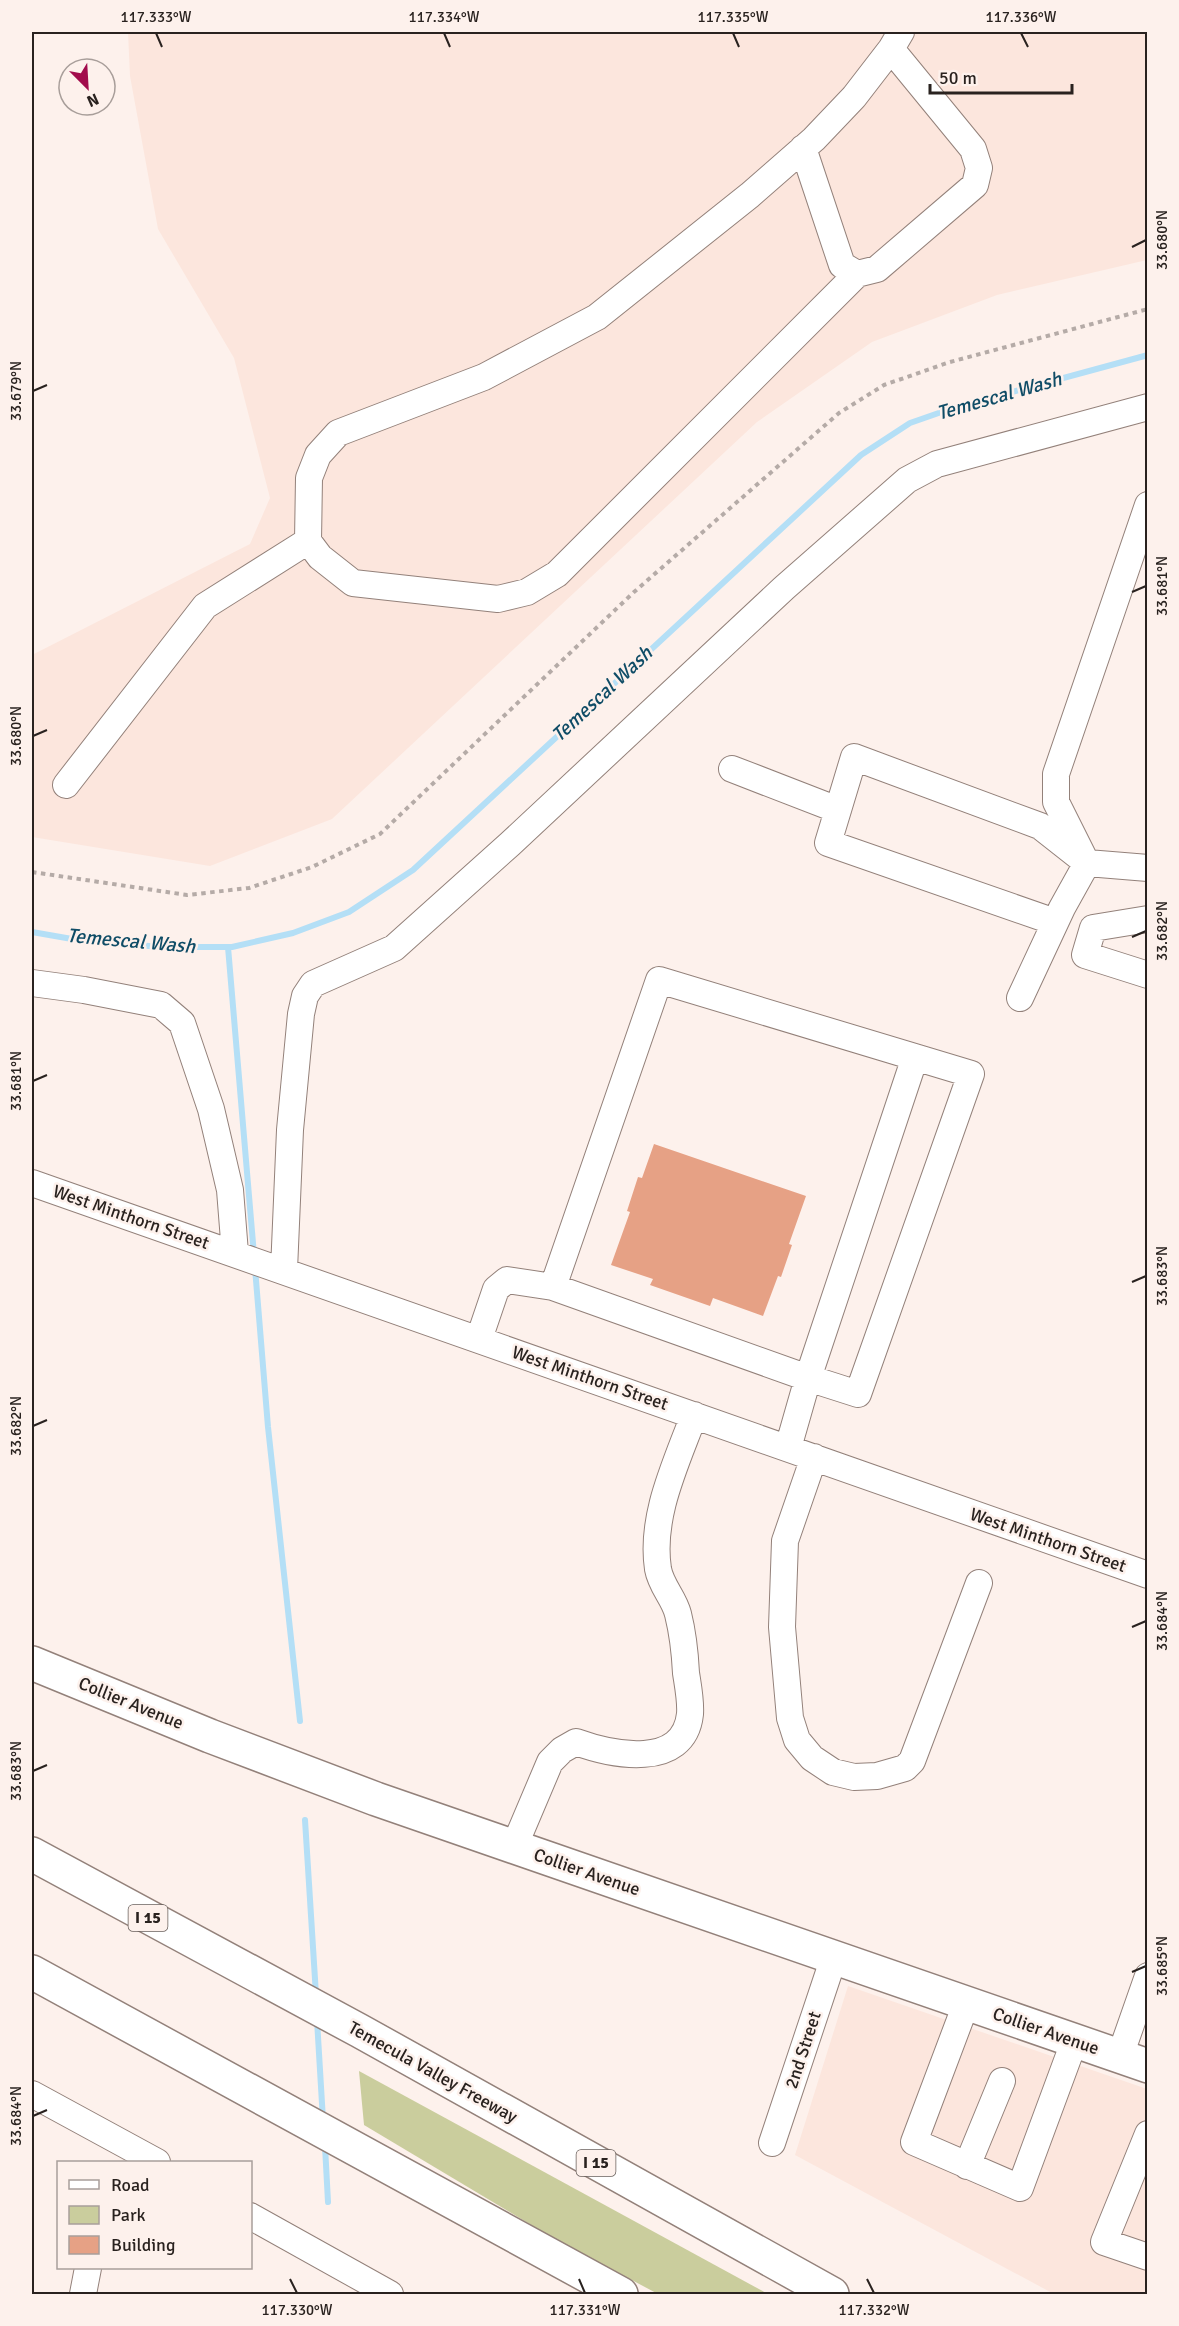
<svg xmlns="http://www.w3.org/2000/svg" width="1179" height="2326" viewBox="0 0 1179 2326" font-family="Signika,sans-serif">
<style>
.built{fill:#fce6dd}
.green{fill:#cacd9d}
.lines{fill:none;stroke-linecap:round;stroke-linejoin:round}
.stream{stroke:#b4dff6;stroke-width:6}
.building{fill:#e6a185}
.minor-casing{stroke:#93817a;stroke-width:28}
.major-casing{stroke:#93817a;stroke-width:36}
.highway-casing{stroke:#93817a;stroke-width:36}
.path{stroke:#b5aba7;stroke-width:4;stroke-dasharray:4.5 4.5;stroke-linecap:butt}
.minor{stroke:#fff;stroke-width:26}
.major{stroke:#fff;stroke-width:33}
.highway{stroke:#fff;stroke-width:33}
.ticks{fill:none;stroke:#29221f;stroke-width:2}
.labels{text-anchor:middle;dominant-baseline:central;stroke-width:5;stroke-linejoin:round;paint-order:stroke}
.shield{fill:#fdf1ec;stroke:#69605c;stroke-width:1.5}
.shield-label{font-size:16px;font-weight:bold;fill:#29221f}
.street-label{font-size:18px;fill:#29221f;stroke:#fdf1ec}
.water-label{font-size:20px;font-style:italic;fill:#0f4c66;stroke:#fdf1ec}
.neatline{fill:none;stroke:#29221f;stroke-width:2}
.ticks-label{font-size:15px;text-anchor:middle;fill:#29221f}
</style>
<rect width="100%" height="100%" fill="#fdf1ec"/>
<path class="built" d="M128,32H1147V260L997,295L872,342L757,422L332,819L210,866L32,837V655L250,544L270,498L234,358L158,229L130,76Z
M848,1986L1147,2089V2294H1054L795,2155Z"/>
<path class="green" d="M359,2071L768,2294H658L553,2238L364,2125Z"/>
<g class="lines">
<path class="stream" d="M32,932L72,939L160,947H232L293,933L349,912L413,870L861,455L910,423L953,408L1148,355
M228,947L254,1255
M255,1268L268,1427L300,1721
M305,1820L316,1995
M317,2020L323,2120
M325,2146L328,2202"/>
</g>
<path class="building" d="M654,1144L806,1196L789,1244L792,1245L781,1277L778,1276L763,1316L713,1298L710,1306L650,1285L653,1279L611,1265L630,1212L627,1211L638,1177L642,1178Z"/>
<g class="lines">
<defs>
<path id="minor" d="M803,148L842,265L857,274L877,269L975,185L979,168L973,149L891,49
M857,274L557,574L527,592L498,599L353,583L320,557L308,541L309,478L318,455L338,433L484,377L597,317L750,195L814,139L854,97L891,49L901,32
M732,769L838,810
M66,785L205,606L308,541
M1084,858L1056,802V774L1148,505
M1087,863L1148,868
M1148,919L1093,928L1085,955L1148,975
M1055,922L828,843L854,757L1040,826L1087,863
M32,983L84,990L161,1005L182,1023L211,1109L230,1190L235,1253
M1020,998L1062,908L1087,863
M32,1183L1148,1575
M284,1270L290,1130L301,1014L305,996L313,984L394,948L510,844L784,588L907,480L937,464L1148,407
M553,1287L659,980L971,1074L858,1394L808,1378L788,1448
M479,1339L496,1289L507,1280L553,1287L808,1378L915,1057
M814,1457L785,1541L782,1627L790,1718L797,1740L812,1758L833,1772L854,1777L877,1776L905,1768L912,1761L979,1583
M514,1847L550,1762L562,1750L576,1742C612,1755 684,1770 690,1714C691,1701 688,1686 686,1673C685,1653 683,1634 678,1614C674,1598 661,1586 658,1569C650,1516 676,1464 694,1415
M966,2004L914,2142L1020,2188L1074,2042
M1120,2056L1148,1976
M32,2094L157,2162
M1148,2134L1104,2242L1148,2257
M772,2143L834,1957
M967,2166L1002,2081
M250,2216L390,2294
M83,2294L88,2268"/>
<path id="major" d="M32,1663L210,1736L376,1799L1148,2066"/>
<path id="highway" d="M32,1854L360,2031L832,2294
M32,1972L621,2294"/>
</defs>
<use href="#minor" class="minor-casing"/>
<use href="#major" class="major-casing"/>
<use href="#highway" class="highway-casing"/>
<path class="path" d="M32,872L187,895L249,888L312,867L380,834L634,592L839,413L884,385L950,362L1148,309"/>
<use href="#minor" class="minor"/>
<use href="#major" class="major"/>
<use href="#highway" class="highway"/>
</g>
<path class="ticks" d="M156,33L162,47M444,33L450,47M733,33L739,47M1021,33L1028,47M1132,247L1146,240M33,391L47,385M1132,592L1146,586M33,736L47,730M1132,937L1146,931M33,1081L47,1075M1132,1282L1146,1276M33,1426L47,1420M1132,1627L1146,1621M33,1771L47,1765M1132,1972L1146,1966M33,2116L47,2110M290,2279L297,2293M579,2279L585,2293M867,2279L874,2293"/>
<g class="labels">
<g class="shield">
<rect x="128.5" y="1905" width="39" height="26" rx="4.5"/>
<rect x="576.5" y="2150" width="39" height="26" rx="4.5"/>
</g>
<g class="shield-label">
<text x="148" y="1918">I 15</text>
<text x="596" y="2163">I 15</text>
</g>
<g class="street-label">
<text transform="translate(131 1217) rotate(19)">West Minthorn Street</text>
<text transform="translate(590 1378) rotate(19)">West Minthorn Street</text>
<text transform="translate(1048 1540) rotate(19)">West Minthorn Street</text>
<text transform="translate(131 1703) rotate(22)">Collier Avenue</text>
<text transform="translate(587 1872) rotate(19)">Collier Avenue</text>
<text transform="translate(1046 2031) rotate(19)">Collier Avenue</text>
<text transform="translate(803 2050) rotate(-72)">2nd Street</text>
<text transform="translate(433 2072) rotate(29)">Temecula Valley Freeway</text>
</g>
<g class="water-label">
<text transform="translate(999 396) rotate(-16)">Temescal Wash</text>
<text transform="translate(602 694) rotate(-43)">Temescal Wash</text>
<text transform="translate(131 941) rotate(5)">Temescal Wash</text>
</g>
</g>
<rect width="1179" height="2326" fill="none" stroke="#fdf1ec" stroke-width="66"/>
<rect x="57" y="2161" width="195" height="108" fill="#fdf1ec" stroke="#a89e9a" stroke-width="1.5"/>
<rect x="69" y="2180" width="30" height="9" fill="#ffffff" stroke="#a89e9a" stroke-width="1.5"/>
<text x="111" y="2191" font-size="18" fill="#29221f">Road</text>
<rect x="69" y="2206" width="30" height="18" fill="#cacd9d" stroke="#a89e9a" stroke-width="1.5"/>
<text x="111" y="2221" font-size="18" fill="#29221f">Park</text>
<rect x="69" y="2236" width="30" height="18" fill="#e6a185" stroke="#a89e9a" stroke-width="1.5"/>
<text x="111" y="2251" font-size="18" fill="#29221f">Building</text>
<g transform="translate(87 87) rotate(156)"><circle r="28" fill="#fdf1ec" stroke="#a89e9a" stroke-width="1.5"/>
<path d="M0-4.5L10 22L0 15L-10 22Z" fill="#a20b4c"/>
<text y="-9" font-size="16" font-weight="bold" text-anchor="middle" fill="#29221f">N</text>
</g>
<path d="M930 84v9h142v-9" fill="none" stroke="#29221f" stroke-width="3"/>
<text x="939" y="84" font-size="18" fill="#29221f" stroke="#fdf1ec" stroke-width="4.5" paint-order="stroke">50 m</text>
<rect x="33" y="33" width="1113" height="2260" class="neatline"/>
<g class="ticks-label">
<text x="156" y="22">117.333°W</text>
<text x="444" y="22">117.334°W</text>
<text x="733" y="22">117.335°W</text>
<text x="1021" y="22">117.336°W</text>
<text transform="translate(1162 240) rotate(-90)" y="5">33.680°N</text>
<text transform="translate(16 391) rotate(-90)" y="5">33.679°N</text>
<text transform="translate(1162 586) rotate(-90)" y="5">33.681°N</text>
<text transform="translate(16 736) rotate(-90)" y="5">33.680°N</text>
<text transform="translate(1162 931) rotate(-90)" y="5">33.682°N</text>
<text transform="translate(16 1081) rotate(-90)" y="5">33.681°N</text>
<text transform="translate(1162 1276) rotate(-90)" y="5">33.683°N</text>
<text transform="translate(16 1426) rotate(-90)" y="5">33.682°N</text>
<text transform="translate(1162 1621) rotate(-90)" y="5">33.684°N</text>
<text transform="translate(16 1771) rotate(-90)" y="5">33.683°N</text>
<text transform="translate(1162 1966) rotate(-90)" y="5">33.685°N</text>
<text transform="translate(16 2116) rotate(-90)" y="5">33.684°N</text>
<text x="297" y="2315">117.330°W</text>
<text x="585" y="2315">117.331°W</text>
<text x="874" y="2315">117.332°W</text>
</g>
</svg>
